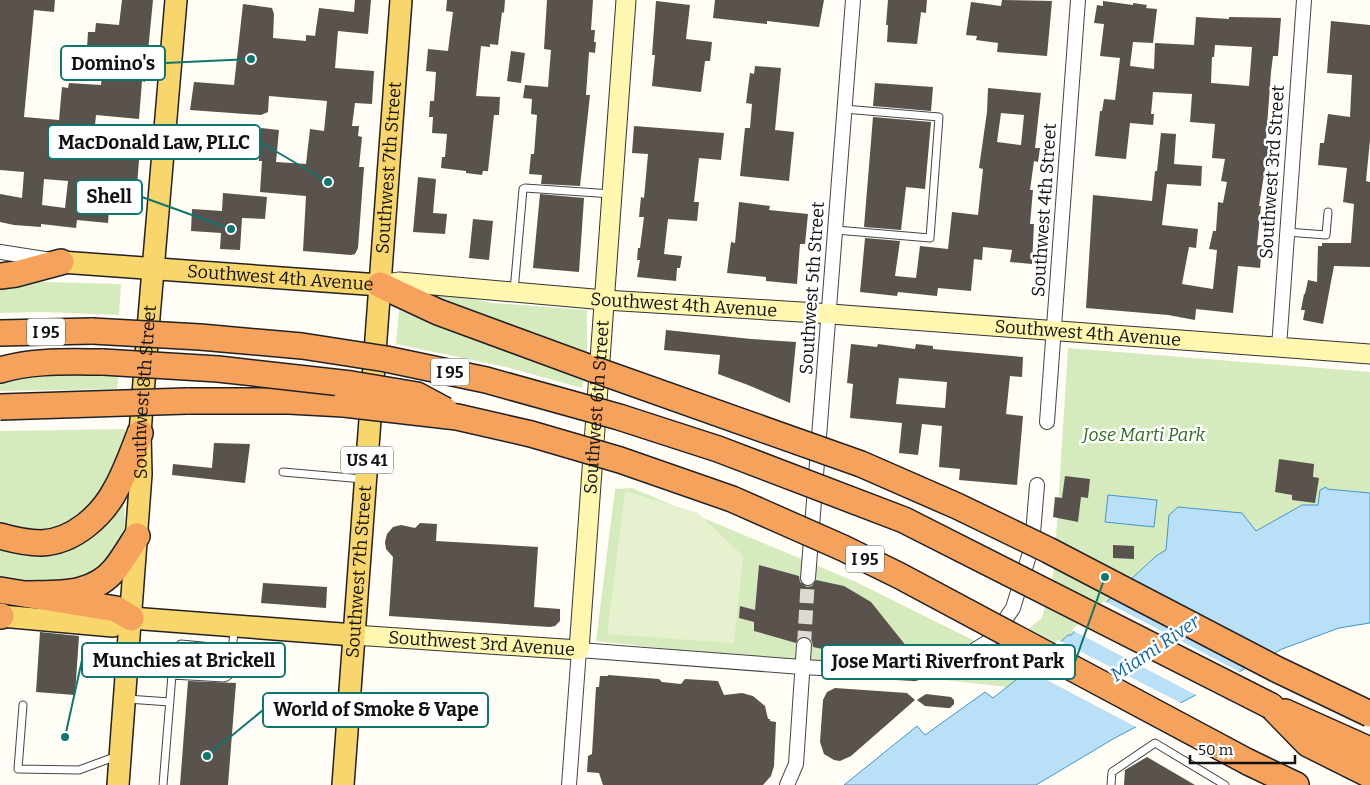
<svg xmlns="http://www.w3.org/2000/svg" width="1370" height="785" viewBox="0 0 1370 785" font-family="Bitter,serif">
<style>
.green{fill:#d5ebbd}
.pitch{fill:#e6f2cf}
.water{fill:#b9e0f7;stroke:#3f96cf}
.pier{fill:#fffdf5}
.building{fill:#5a524d;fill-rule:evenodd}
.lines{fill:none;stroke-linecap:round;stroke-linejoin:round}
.street-tunnel{stroke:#dbdad3;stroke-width:14;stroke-dasharray:14 7;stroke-linecap:butt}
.lane-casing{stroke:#444;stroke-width:9}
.street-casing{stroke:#444;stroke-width:16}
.secondary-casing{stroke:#333;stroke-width:21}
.primary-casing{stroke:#222;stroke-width:24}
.highway-casing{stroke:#222;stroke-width:28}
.lane{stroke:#fff;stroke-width:7}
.street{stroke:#fff;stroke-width:14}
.secondary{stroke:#fff6b0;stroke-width:19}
.primary{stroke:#f9d66b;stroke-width:21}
.highway{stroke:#f5a25d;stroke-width:25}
.highway-bridge-casing{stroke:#222;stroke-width:28;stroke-linecap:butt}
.highway-bridge{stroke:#f5a25d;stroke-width:25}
.labels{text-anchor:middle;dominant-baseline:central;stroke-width:5;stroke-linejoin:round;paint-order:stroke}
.shield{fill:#fff;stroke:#585858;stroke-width:1}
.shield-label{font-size:16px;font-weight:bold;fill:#111}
.street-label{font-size:18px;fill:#111;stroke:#fff}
.park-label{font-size:18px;font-style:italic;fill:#2f6b1f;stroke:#fff}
.water-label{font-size:19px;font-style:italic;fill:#1768a6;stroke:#fff}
.leader{fill:none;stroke:#0f766e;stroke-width:2}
.callout-dot{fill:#0f766e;stroke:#fff;stroke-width:2}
.callout{fill:#fff;stroke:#0f766e;stroke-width:2}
.callout-label{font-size:19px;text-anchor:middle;font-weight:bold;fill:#111}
</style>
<rect width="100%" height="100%" fill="#fffdf5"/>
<path class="green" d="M46,282L121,284L119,315L42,312L0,313V283Z
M430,291L493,303L587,310V352L429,294Z
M399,310L583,380L582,388L506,367L396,344Z
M1068,348L1370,372V493L1320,490L1318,506L1278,519L1256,532L1169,515L1167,550L1156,557L1071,635H1068L1040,661L1007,687L596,641L615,489L632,488L856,582L999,653L1042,618L1054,570Z
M119,371L117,389L0,391V379L17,373Z
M125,429L123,453L108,493L56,533L0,527V431Z
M121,500H124L125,529L123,542L84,584L0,581V543L13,547Z"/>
<path class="pitch" d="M625,491L698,513L743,556L734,643L607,634Z"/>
<path class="water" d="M1326,487L1327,489L1370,493V623L1339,628L1282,649L1113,739L1036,785H844L917,726L925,735L985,692L993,698L1040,661L1068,635H1071L1156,556L1166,550L1169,515L1178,507L1242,513L1256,531L1302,505H1318L1320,490Z
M1108,495L1157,500L1154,527L1105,522Z"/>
<path class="pier" d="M1104,601L1242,673L1198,696L1072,630Z
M1058,640L1183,704L1138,728L1026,669Z"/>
<path class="building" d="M0,0H55L54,12L34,10L24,117L59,120L62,87L68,88L69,83L101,85L104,49L87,48L88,32H95L96,23L119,25L122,0H153L145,82L142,81L139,119L96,115L92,157L139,160L137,186L111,184L108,223L77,220L76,228L41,224V227L14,225L0,222V194L22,198L24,172L0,170ZM44,179L68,181L65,208L42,205Z
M355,0H371L368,34L338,31L335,68L374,71L372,104L355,103L352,126H359L358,136L362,137L359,167H364L358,248L355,254L351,255L303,251L306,196L260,192L262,161H259L261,128L279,130L276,162L306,164L310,129L324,131L327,101L269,96L268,112L261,115L190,110L194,82L234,85L243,4L272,8L274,14L273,38L306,41V35L315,36L319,8L354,12Z
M447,0H505L504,13L502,12L498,45L490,44V47L481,46L476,96L500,97L499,115H494L488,171H483L482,175L466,173V171L441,168L442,157H445L447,134L432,133L433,117H429L430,101H434L436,72L426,71L428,49L448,51L453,12L446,11Z
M547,0H593L591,30H595L594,42H596L595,53L589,52L586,95H590L580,186L541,184L542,175L529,174L531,154H534L537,115L531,114L532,99L523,98L525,85L548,87L551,50L544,49Z
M715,0H824L819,27L767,21V24L713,18Z
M888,0H927L926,13L921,12L917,44L887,42L888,25H886Z
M1002,0L1052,1L1047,56L997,52L998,43L976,40L977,36L966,35L971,2L1001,6Z
M656,1L690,5L686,39L712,42L710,61H705L701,92L652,86L655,55H652Z
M1103,1L1133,5V3L1147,5L1146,8L1157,9L1153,43L1133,42L1130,66L1154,69L1155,43L1194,45L1196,17L1229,19V17L1281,18L1278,56H1273L1271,72L1266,140H1271L1270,162H1266L1259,206H1261L1257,245H1262L1260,268L1238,266L1233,313L1196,309L1195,320L1168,315L1086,308L1093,195L1152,201L1155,171H1157L1161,133L1176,134L1174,164L1202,166L1201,186L1167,184L1162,225L1198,229L1196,248L1189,247L1182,284L1213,289L1217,250L1209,249L1213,231H1216L1218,202L1223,203L1227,182L1221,181L1225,159L1212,158L1215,124L1190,122L1192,94L1153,92L1151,114H1154L1153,125L1130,123L1126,159L1095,156L1100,111H1102L1104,99L1115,100L1120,58L1100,56L1104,24L1094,23L1097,5L1103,6ZM1215,45L1252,47L1249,86L1211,83L1212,57H1214Z
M1331,21L1370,25V140L1366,181L1370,182V267L1334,266L1323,324L1303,320L1305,310H1301L1304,294H1305L1308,280L1317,282L1318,246H1322V243H1351L1354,204L1343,202L1347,168L1318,165L1320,143H1324L1328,114L1350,117L1352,75L1327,73Z
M511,51L525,53L521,83L507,81Z
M755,66L781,68L775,130L794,132L789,181L740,176L745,128H750L752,104L746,103L750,73L754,74Z
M875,83L933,87L931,111L873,106Z
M988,88L1041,93L1035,148H1040L1038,162L1034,161L1030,190H1033L1030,224H1034L1032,264L1010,262L1012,250L983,247L982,260L974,259L971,291L938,288L937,296L898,292L897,296L860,292L865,238L900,241L895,276L916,278L920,246L948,249L952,212L978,215L983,169L979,168L987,112ZM1001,113L1024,115L1021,145L997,142Z
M873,117L931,122L925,189L906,187L901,230L864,227Z
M634,126L724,133L721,160L699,158L694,202H699L697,221L668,219L664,254L682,256L680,268H677L676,281L637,277L640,260H637L638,248H640L644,217H639L641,197L644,198L648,154L632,153Z
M418,177L436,179L433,213L447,214L445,234L413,232Z
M223,193L267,197L265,219L242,218L240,250L220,249L221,233L191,231L192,209L222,211Z
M540,194L584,198L579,272L533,268Z
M739,202L770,206L769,210L808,214L805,244H800L797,284L766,281V277L727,273L731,242L735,243Z
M473,219L493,221L489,260L469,258Z
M666,330L751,339L796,342L790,403L748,385L718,374L720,355L664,350Z
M851,344L877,347L878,344L915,349L916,344L933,346V349L1023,357L1022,377L1010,376L1006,414L1023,416L1017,485L959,480L960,469L939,467L942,426L922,424L918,455L899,453L902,423L850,418L853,384L847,383ZM899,378L947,382L945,408L896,404Z
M214,443L250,444L245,483L172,475L173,464L212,468Z
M1279,459L1314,464L1313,477L1319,478L1315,503L1292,500V495L1275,492Z
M1065,476L1090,479L1088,498L1081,497L1078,522L1053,517L1055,497L1062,498Z
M420,523L437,524L436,541L538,547L534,607L560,609V621L555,626L550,627L389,616L393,557L386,549L385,542L387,534L393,527L401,525L415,528Z
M1113,545L1134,546V559L1113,558Z
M759,565L799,576L800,582L807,587L812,586L816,580L844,586L871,602L911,652L850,653L838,650L837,652L813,647L812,641L805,636L800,637L796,643L754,631V622L739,618L740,606L755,610Z
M263,583L327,587L326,608L261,603Z
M40,632L79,636L75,695L36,692Z
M608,675L659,679L662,682L681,684L685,679L718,681L724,695L742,693L753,696L765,706L768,719H770V721L776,722L774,766L771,776L763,785H603L599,773L587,772L588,756L592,754L596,687H599L600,676H608Z
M188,681L236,683L228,785H180Z
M835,688L907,693L915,700L851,756L840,761L834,760L824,754L820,742L823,700L827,692Z
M926,694L951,697L954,700V704L950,708H947L925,706L917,700Z
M1147,757L1195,785H1124L1125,770Z"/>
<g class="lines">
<path class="street-tunnel" d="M804,645L808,578"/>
<defs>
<path id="lane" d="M836,230L930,238L939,117L844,109
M1287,232L1326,235L1328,212
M514,291L523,189L525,188L612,194
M283,472L363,479
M232,657L234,628
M127,699L170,702
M23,705L18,769L79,770L117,756
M163,785L174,650L181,644L223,648C233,654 237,674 224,678L172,675
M1111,785L1112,772L1155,743L1225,785"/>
<path id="street" d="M0,252L51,260
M1279,347L1304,0
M1047,422L1078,0
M808,578L853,0
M569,785L579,650L802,667L915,673L962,658L986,643L995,635L1013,608L1032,546L1037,485
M787,785L796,764L804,645"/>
<g id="secondary">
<path id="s1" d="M380,285L399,282L605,300L817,313L1370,354"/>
<path id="s2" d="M354,635L579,650L626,0"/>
</g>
<g id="primary">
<path id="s3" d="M61,262L380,285"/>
<path d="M1,616L113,626L131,618L354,635"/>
<path id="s4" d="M118,785L141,474L140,433L149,317L176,0"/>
<path id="s5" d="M343,785L401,0"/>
</g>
<path id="highway" d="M0,276L16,274L61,262
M380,285L438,312L593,369
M0,333L92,331
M0,370C33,360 68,362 103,362
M187,401H289L344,404
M0,536C14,540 27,543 41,543C73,542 102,516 116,489C126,471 133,452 140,433
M0,590L116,609L131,618
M25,594C57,593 92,597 115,569C123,559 130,547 137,536
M0,616H1
M1271,706L1308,744L1370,775
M1285,712L1370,750
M1248,762L1296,785"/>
</defs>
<use href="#lane" class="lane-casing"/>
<use href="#street" class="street-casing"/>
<use href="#secondary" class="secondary-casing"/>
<use href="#primary" class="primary-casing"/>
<use href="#highway" class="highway-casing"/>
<use href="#lane" class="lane"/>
<use href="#street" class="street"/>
<use href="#secondary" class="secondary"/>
<use href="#primary" class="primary"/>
<use href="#highway" class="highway"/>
<defs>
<path id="highway-bridge" d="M92,331L200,337L302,346L386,359L486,380L619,417L718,449L904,520L1271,706
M103,362L218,369L351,384L417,395L445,410
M593,369L861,464L957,506L1048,550L1276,669L1370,714
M344,404L457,417L531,434L620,460L732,499L843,548L900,576L1248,762
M0,407L187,401"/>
</defs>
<use href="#highway-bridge" class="highway-bridge-casing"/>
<use href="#highway-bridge" class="highway-bridge"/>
</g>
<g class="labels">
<g class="shield">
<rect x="27" y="318.5" width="38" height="27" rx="4"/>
<rect x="431" y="358.5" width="38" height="27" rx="4"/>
<rect x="341" y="446.5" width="52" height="27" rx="4"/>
<rect x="846" y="545.5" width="38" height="27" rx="4"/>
</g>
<g class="shield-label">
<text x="46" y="332">I 95</text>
<text x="450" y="372">I 95</text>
<text x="367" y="460">US 41</text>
<text x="865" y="559">I 95</text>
</g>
<g class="street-label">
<text stroke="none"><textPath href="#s5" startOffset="619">Southwest 7th Street</textPath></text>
<text transform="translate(1272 172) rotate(-86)">Southwest 3rd Street</text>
<text transform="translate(1044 210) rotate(-86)">Southwest 4th Street</text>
<text stroke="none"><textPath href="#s3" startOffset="220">Southwest 4th Avenue</textPath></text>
<text transform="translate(812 288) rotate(-86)">Southwest 5th Street</text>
<text stroke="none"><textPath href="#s1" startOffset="305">Southwest 4th Avenue</textPath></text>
<text stroke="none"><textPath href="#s1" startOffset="710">Southwest 4th Avenue</textPath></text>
<text stroke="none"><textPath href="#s4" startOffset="394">Southwest 8th Street</textPath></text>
<text stroke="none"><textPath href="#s2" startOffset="469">Southwest 6th Street</textPath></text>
<text stroke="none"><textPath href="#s5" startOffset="214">Southwest 7th Street</textPath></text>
<text stroke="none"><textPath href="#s2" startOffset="128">Southwest 3rd Avenue</textPath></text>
</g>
<g class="park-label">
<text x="1144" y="435">Jose Marti Park</text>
</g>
<g class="water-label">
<text transform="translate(1155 648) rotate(-34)">Miami River</text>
</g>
</g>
<path class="leader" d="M251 59L165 63M328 182L260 142M231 229L142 197M65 737L82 660M1105 577L1075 662M207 756L263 710"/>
<g class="callout-dot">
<circle cx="251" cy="59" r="5"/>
<circle cx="328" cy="182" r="5"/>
<circle cx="231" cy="229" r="5"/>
<circle cx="65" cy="737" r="5"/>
<circle cx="1105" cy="577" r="5"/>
<circle cx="207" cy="756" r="5"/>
</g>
<g class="callout">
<rect x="61" y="46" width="104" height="34" rx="5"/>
<rect x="48" y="125" width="212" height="34" rx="5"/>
<rect x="76" y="180" width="66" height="34" rx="5"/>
<rect x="82" y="643" width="203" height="34" rx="5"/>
<rect x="822" y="645" width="253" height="34" rx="5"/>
<rect x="263" y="693" width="225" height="34" rx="5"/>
</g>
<g class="callout-label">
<text x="113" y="70">Domino's</text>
<text x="154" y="149">MacDonald Law, PLLC</text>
<text x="109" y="203">Shell</text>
<text x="184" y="667">Munchies at Brickell</text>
<text x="948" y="668">Jose Marti Riverfront Park</text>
<text x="376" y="716">World of Smoke &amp; Vape</text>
</g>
<path d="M1190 755v8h105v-8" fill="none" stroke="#111111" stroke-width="2.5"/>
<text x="1198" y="755" font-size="15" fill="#111111" stroke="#ffffff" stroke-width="4" paint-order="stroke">50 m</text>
</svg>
